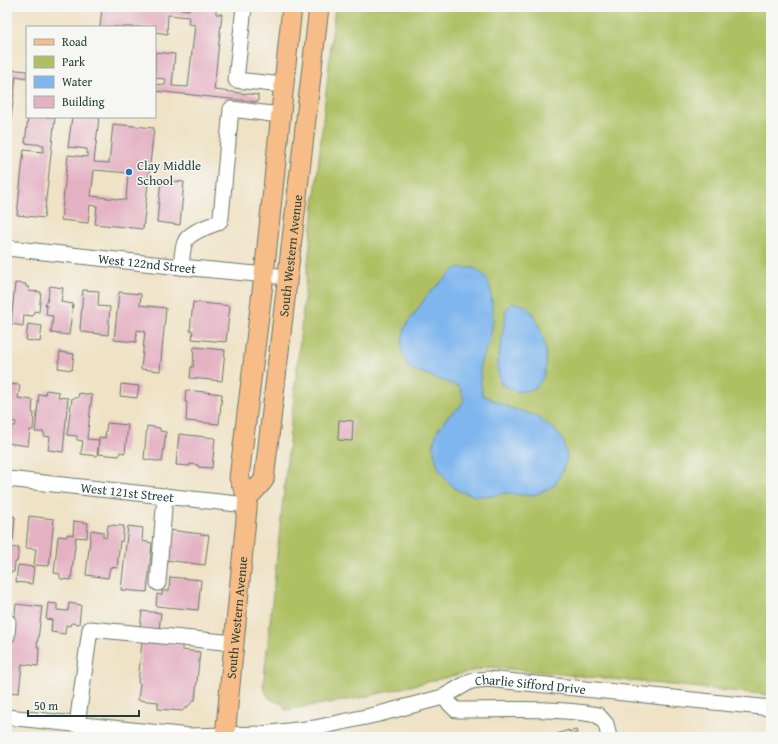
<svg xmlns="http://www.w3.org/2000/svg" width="778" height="744" viewBox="0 0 778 744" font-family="'Gentium Book Plus',serif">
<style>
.green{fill:#afc063;stroke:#677e4c}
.water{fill:#7fb6ee;stroke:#4f7a91}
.building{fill:#e4b1c3;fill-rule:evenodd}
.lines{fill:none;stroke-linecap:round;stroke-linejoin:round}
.minor-casing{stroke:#687767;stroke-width:17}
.major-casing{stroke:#687767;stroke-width:21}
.minor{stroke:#fff;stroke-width:15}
.major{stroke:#f7bd88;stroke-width:19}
.poi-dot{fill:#1f6fb2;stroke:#f6f6f2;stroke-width:1.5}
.labels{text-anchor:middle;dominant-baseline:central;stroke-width:3;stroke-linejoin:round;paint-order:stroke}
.poi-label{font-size:13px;fill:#1f3d34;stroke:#f6f6f2;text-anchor:start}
.street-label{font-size:13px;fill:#1f3d34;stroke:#f6f6f2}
</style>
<rect width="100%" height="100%" fill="#f6f6f2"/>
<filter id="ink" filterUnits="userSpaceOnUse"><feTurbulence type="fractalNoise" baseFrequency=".025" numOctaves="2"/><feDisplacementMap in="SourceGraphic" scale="8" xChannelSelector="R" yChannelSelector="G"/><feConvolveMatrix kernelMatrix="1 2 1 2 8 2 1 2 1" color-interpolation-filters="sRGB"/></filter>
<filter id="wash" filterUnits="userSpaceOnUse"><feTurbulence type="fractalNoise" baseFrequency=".012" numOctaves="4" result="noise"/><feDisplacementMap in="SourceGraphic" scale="16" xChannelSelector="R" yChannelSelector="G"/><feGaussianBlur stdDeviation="0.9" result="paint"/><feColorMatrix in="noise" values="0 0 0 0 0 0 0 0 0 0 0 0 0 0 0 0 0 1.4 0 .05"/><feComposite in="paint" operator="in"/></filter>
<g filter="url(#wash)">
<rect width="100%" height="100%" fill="#efe2c5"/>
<path class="green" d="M335,7H771V695L490,667L360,698L285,710L284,705L270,699L263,688Z"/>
<path class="water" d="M457,268H475L487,278L491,291L492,304L493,321L490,339L481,360L480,370L482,395L510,408L534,415L553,428L563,440L567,456L563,470L554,486L535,495H519L505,493L492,496H475L457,490L446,480L438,467L433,447L437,431L448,416L460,407L464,400L460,387L409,368L403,355L401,344L405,327L429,293Z
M512,303C515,304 520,303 524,305C546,319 560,389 524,391C521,391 518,392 515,391C510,389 506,386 501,384L497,368L506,310Z"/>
<g id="blocks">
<path class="building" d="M102,7H162L189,10L190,7H216V14H222L214,90L258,95V102L155,91V84L165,85L166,79L155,78V52L175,54L172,86L188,87L195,25L188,24L189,17L168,15L167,31L168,32V34L155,32V27H100Z
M7,69L27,71V78L16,76L8,145H7Z
M28,117H55L44,218L17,215L24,150L43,152L44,145L25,143Z
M72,117H99L94,162L109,163L113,124L154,128L143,229L95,224L97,206L90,205L88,223L61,220L68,155L87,157V149L68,147ZM94,170L128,173L126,200L91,196Z
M161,180L184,182L180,225L157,222Z
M15,283L26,284V287H29L28,291L41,292L39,312L34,311L33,316L24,315L23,326L11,324Z
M50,286L63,288L61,302L73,304L69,335L51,333L53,316L46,315L47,306L45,305L46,302H47Z
M83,290L99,291L98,306L110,307L108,335L82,332L80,329Z
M119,292L141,294L140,305L166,308L160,371L141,369L145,331L137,330L136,342L114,340Z
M193,302L230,306L226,342L192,339L193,331H190Z
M28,324L42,326L40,342L26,340Z
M194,347L225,350L222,381L190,378L191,367H193Z
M60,352L74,354L72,370L58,368Z
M7,384L20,385L18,398L33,400L32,413H34L33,430H30L28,446L7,443V426H15L16,422L11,421V418H7Z
M121,384L139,386L137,398L120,396Z
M46,390L59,392L58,397L68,398L63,452L48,450L50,437L44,436V432H35L39,394L45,395Z
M186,390L222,394L219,424L186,421L187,402H185Z
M79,393L92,395L87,439L99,440L97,456L81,454L83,441L77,440V436L67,435L72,398H78Z
M339,420L353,421L352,441L338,440Z
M107,423L128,425L125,453L120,452L119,456L98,454L99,437L105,438Z
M147,426L160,428V431L166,432L162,462L144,459Z
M179,434L215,438L212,468L198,467V465L190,464V466L176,465Z
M7,514L15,517L13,540H7Z
M29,516L54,519L49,566L34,565L36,549L26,548Z
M74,521L88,523L87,538L76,537L71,580L61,579L60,578V574L54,573L58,536L67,537V534L73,535Z
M108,525L124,526L122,542L120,541L117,568L110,567L108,578L86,575L91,530L103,532V537L106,538Z
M128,526L143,528L142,541L152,543L147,592L121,590Z
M169,530L209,535L205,565L166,560Z
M7,547L19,548L17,562H15L14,572H7Z
M18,565L34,567L32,584L16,582Z
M170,577L201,580L198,610L156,606L157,594L162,595V591H169Z
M48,603L57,604V610L68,611L69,603L81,605L79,624L71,623L70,626L66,625L65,634L51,632L52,620L46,619Z
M16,604L42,607L37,647H39L38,666L22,664L19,693L7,692V661H10Z
M142,611L161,613L159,630L140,628Z
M142,641L182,645V650L200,652L195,700L182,711L158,709V702L138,700L140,683H138Z
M569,730V732L576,730L577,733L573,734L575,737H547Z"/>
</g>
</g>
<g filter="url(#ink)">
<use href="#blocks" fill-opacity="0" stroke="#687767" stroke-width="1"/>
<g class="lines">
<defs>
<g id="minor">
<path d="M244,7L236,80L283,85"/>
<path id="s1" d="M7,248L181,267L288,277"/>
<path d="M181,267C182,259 182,249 185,242C189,232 207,227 217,223L220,221L221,217L231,109L280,115"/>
<path id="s2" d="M7,479L247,505"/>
<path d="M158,583L165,496"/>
<path d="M7,636L8,622"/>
<path d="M443,697L456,710C504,710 551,707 598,715L606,724L609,737"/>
<path id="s3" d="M7,717L189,736L262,734L315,728L379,714L443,697L471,681L487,679L771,708"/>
<path d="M77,725L90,629L234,643"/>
</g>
<g id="major">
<path id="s4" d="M248,498L264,480L319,7"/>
<path id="s5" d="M225,737L248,498L239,478L264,275L292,7"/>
</g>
</defs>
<use href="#minor" class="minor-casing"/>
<use href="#major" class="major-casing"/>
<use href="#minor" class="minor"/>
<use href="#major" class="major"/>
</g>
</g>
<circle class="poi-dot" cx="129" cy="172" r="4"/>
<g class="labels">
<g class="poi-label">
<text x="137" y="165">Clay Middle<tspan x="137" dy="15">School</tspan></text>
</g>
<g class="street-label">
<text stroke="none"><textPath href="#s4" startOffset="250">South Western Avenue</textPath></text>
<text stroke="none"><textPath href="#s1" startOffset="141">West 122nd Street</textPath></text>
<text stroke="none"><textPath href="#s2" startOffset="121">West 121st Street</textPath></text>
<text stroke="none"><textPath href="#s5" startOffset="120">South Western Avenue</textPath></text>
<text stroke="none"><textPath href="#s3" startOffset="533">Charlie Sifford Drive</textPath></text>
</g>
</g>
<rect width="778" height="744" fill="none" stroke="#f6f6f2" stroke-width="24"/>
<rect x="26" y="26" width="130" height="92" fill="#f6f6f2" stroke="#a0aca6"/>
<rect x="34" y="39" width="20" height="6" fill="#f7bd88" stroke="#a0aca6"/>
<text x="62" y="46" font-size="12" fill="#1f3d34">Road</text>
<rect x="34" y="56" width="20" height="12" fill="#afc063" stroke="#a0aca6"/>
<text x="62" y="66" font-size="12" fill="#1f3d34">Park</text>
<rect x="34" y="76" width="20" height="12" fill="#7fb6ee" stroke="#a0aca6"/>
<text x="62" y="86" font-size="12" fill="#1f3d34">Water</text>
<rect x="34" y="96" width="20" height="12" fill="#e4b1c3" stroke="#a0aca6"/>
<text x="62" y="106" font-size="12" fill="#1f3d34">Building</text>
<path d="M28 710v6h111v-6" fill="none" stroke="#1f3d34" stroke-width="2"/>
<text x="34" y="710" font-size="12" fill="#1f3d34" stroke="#f6f6f2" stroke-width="3" paint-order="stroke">50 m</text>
</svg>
